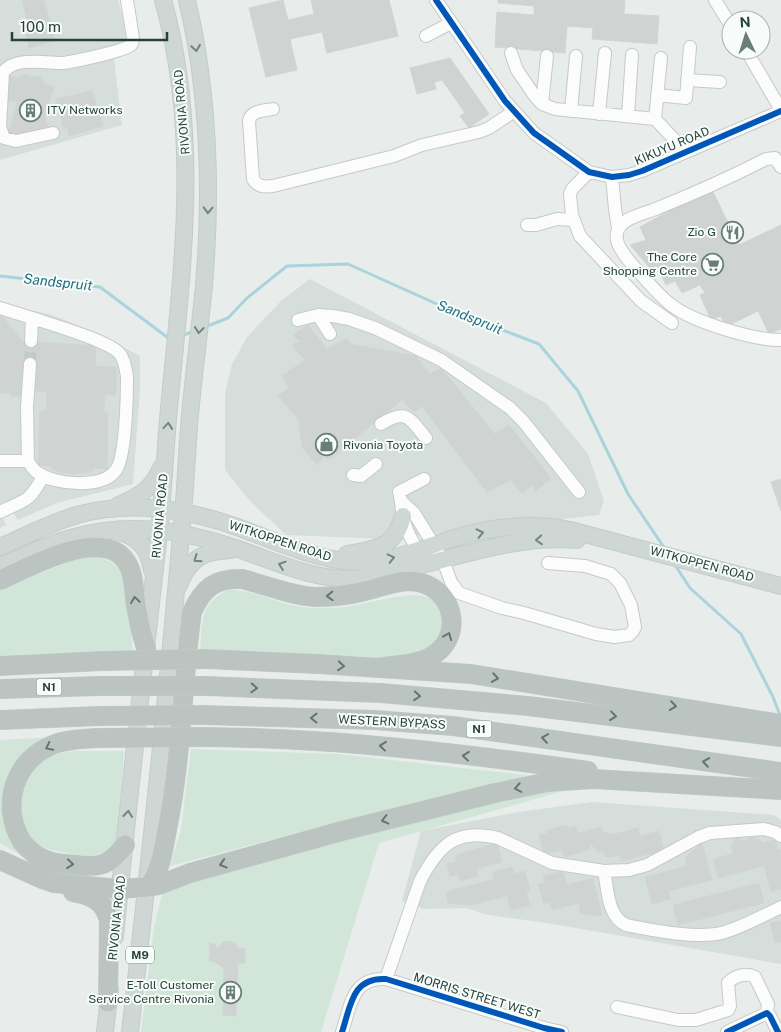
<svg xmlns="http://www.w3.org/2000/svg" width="781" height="1032" viewBox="0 0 781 1032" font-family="'Public Sans',sans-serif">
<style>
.built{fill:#d6dedb}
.green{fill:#d1e6d8}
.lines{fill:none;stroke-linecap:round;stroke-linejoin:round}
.stream{stroke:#a9d4db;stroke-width:3}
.building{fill:#cfd4d2;stroke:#d1d6d4}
.minor-tunnel{stroke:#c1cbc8;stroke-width:12;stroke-dasharray:12 6;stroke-linecap:butt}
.minor-casing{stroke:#c5cac8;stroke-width:14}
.major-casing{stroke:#c3ccc9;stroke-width:18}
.highway-casing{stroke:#c3ccc9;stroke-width:20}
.minor{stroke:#fcfcfc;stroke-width:12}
.major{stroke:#cfd7d5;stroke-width:16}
.highway{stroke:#bcc4c2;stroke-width:19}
.highway-bridge-casing{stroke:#c3ccc9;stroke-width:20;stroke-linecap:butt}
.highway-bridge{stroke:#bcc4c2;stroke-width:19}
.cycleway-casing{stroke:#f7fbf9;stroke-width:9}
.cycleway{stroke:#0057b8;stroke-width:6}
.oneway{stroke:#718580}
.oneway2{stroke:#617670}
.labels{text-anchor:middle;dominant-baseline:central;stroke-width:4;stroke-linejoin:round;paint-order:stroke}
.shield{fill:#f7fbf9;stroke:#637a73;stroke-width:1}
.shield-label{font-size:11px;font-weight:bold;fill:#24423a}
.poi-label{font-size:12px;fill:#24423a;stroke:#f7fbf9;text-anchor:end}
.street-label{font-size:12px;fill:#24423a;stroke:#f7fbf9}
.water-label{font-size:14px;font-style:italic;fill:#1c6f80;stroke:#f7fbf9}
</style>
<rect width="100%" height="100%" fill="#e8edeb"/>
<path class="built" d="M0,0H118L130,46L114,59L122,125L0,160Z
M310,279L546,403L588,454L604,501L599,515L386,539L286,535L251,502L225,470V393L232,364L247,337L282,300Z
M0,304L48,314L62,319L100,335L140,356V390L133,484L57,503L18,520L13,512L2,516L6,525L0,528Z
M592,802L774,815L781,820V964L547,923L488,915L467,908L424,909L402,901L421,831L518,812Z"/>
<path class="green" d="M94,556C102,558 110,560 116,566C129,580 131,633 133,654L0,660V589L81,557Z
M228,590C254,589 277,604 302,607C316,609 331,608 345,607C366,605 414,588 431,599C444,607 444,623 446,637L409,659L200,653C203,623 198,605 228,590Z
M56,737C46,742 33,747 25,753C3,770 0,803 6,828C10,839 18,849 25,858L0,843V740Z
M191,749L338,754L534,776L382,811L170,866L181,830Z
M73,751H124L117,844C98,858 89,858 66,853C58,851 47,850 40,845C8,826 16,779 44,760C52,754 63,753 73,751Z
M578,787L379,843L321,1032H141L154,927L162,895L168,887L497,798Z"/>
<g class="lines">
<path class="stream" d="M0,276L100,287L171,340
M205,327L228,318L247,298L287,266L348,264L448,309L539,344L578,391L628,494L665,549
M181,336L194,331
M675,565L690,588L741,634L773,697L781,718"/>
</g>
<path class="building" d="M22,0H44L55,41L29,48L24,29L29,28Z
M283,0L288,20L314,14L311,0H389L398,36L327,53L322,32L290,39L297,70L266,77L249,8Z
M498,0H625L624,14L659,16L657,44L592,39L593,28L567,26L565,53L495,47L497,12L534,15V6L498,3Z
M450,58L489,114L469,128L460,116L465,113L442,80L434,82L436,89L417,94L410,68Z
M25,74L29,75V76L40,77L45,84L54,86L45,117L48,127L10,138L7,129L10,128L17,102L4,99L9,76L18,78Z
M92,91L103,126L69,136L67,127L64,128L55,99Z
M711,188L739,245L781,225V329L769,334L758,311L725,327L721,316L711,320L700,295L705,293L700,285L682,293L675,281L666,285L659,271L654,273L630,245L646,240L640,227Z
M0,313L22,341L96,346L95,366L117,367L116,395H105L104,413H108L107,469L93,468V471L74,474L58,472L52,469V466H38L40,410H46L47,392L35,391V364L23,397L11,396V393H0Z
M308,325L327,349L347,338L351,344L416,356L430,374L441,368L495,434L509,425L551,478L536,491L532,485L522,493L510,480L487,492L422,406L414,412L402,400L328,460L324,456L317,465L302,447L298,419L278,396L289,388L282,376L305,360L292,345L300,342L293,335Z
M781,479V511L771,482Z
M567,825L568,828L576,826L578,833L601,827L602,831L611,835L638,828L640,836L659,831L664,850L621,861L618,854L613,857H606L604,852H598L592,845H589L590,850L564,857L562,850L544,854L539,835L548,833L547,830Z
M737,836L744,842L749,838L753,837L760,840L763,843L775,840L778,850L781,849V889L771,892L764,866L718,878L713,859L732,854V844Z
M497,843L502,862L476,869L478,876L460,881L458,874L450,876L447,864L456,862L455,859L458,855V854Z
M702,843L712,880L669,891L671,899L652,904L645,877L687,866L685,859L689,854Z
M512,867L514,874L525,871L530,890L526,891L530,905L511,910L507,896L470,905L448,903L446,892L494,879L492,872Z
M563,871L567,885L593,878L602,915L597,916L581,914L579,903L552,910L550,902L544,904L538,884L545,883L543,876Z
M759,883L764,903L678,925L673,905Z
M781,921V942L775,943L770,923Z
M230,941L236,944L237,948H245V963H238L236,1016L223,1015L224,968L213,961L211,962L208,957L210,956L209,943L216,945V948H218L223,942Z"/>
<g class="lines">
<path class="minor-tunnel" d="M30,364L31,341"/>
<defs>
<path id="minor" d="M436,0L505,101L534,133L589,172L612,177L629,175L642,171L781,111
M715,0L731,26
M426,36L451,23
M746,50L781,110
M511,53L517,70L534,95L542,104L555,109L655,119L686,152
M687,80L720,82
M657,95L686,98L690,47
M542,104L547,56
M273,109C264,111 251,110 249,121L253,179C258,187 264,187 273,186L394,156L422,145L479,132L489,128L513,112
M571,111L576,56
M599,114L605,53
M628,116L632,55
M655,119L661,58
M53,133L16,141L4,138L0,127L3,73C13,56 47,63 62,63C72,62 125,51 131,45C133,43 133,41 133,38L127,0
M781,167L775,158L766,159C731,177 695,193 658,208C647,213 629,216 621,225C610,238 622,252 630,262C643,276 655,292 670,304C692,322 753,340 781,340
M589,172L572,189L570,194L572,215L580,236L641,301L672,323
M612,177L615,209L618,228
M527,225H536L557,219L574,220
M0,308L32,318L31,341
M318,315L330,334
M298,320L318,315L333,316L349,319L375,328L441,360L510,408L523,421L579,492
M381,424C407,408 409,418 426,438
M0,461H28L27,407L30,364
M28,461C31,466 33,470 38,473C55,485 103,489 116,470C126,457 127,394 127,376C126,370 124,359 120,354C110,341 50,324 32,318
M353,475L361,476L376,464
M403,503L414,513L443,560L451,582L459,593L502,608L524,613L596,634L615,637L629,635L633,631L635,627L631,605L620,583L611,574L585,566L548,563
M0,512C25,500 30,502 43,476
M423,556C414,546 405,529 403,516C401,508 402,501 399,492L424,479
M604,871C608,889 607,916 626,925C652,930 700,940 725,932C744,926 763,916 781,907
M386,979L420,881C439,845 456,828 498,838L552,863L604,871L629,870L647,865L699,837L710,833L764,829L775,832L781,836
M617,1007L678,1020H696L728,1010L730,1006L728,983C734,976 746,972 755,977L768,1004L767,1013
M767,1013L770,1016L778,1032
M342,1032C351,1005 352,977 386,979L544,1028L562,1032
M727,1032L767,1013"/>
<path id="major" d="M117,506C139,496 152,490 162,466
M118,532C139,536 149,550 152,570
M0,547C25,536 50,523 77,515C130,500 189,509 240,528C274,541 320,561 356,562C389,563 420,549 451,539C488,527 531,522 570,530L781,586
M347,554C376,549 395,548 403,516
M0,566C23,556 46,545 71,538C130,521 184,530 241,550C278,563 315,580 354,579C375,578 394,572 414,567C468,554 521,535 577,540
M179,585C190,558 203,551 231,550
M115,937C128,802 144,667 159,532C163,494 165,456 168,419C181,278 202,138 163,0
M105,1032L110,989
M130,1032C150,859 168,687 183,513C186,481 187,447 190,415C194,371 200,328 204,285C212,190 209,93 187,0"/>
<path id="highway" d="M0,580C31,567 111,520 130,569C135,582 134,597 137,611C139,623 142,636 146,648
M205,659L318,664L471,674L781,724
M0,666L102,661
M206,686L381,693L528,706L781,737
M0,689L99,686
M202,715L375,720L453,726L781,772
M0,720L99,716
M205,737C333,738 461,753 588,771
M96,738C83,739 68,739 55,744C14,759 0,805 22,842C28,849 37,857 46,860C55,864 66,864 76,865C100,868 110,865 125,845
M0,860L42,879L54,883L120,889L148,887L159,885L190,873L342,831L495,793L548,782L593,779L781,790
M148,887C161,871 163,850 167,830C182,757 182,684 192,612C203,588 215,578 242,579C266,585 292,596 316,597C333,597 349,595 365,591C384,587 405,576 425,584C456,596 462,638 432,656C417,665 394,665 377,668
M73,892C92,895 105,902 109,921L108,1002"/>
</defs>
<use href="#minor" class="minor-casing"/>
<use href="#major" class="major-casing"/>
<use href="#highway" class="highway-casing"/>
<use href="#minor" class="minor"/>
<use href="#major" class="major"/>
<use href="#highway" class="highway"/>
<defs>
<path id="highway-bridge" d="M102,661L205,659
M99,686H206
M99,716L202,715
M96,738L205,737"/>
</defs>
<use href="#highway-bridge" class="highway-bridge-casing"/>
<use href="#highway-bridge" class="highway-bridge"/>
<defs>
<path id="cycleway" d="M436,0L505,101L534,133L589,172L612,177L629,175L642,171L781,111
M342,1032C351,1005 352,977 386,979L544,1028L562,1032
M727,1032L767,1013L770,1016L778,1032"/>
</defs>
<use href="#cycleway" class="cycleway-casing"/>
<use href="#cycleway" class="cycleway"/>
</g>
<defs><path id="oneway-chevron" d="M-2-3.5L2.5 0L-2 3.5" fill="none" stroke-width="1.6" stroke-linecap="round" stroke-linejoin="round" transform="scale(1.25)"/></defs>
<g class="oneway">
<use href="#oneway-chevron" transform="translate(196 48) rotate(81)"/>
<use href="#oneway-chevron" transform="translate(208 210) rotate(91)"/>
<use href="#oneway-chevron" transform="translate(199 330) rotate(96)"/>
<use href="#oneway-chevron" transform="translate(168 426) rotate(-85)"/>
<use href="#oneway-chevron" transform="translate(480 533) rotate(-13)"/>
<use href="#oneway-chevron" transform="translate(539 540) rotate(175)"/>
<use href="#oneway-chevron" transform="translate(391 558) rotate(-13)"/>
<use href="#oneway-chevron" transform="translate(197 559) rotate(145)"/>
<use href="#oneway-chevron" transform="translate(282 565) rotate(-161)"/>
<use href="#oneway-chevron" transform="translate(128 814) rotate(-84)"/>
</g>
<g class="oneway2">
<use href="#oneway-chevron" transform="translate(330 596) rotate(178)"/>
<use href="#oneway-chevron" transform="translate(135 600) rotate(-98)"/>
<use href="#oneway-chevron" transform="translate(448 636) rotate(-68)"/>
<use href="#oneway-chevron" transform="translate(341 666) rotate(5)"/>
<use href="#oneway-chevron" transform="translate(495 678) rotate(9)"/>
<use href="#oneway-chevron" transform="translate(254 688) rotate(3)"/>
<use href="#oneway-chevron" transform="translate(417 696) rotate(5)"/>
<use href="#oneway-chevron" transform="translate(673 706) rotate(9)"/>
<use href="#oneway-chevron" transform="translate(613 716) rotate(7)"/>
<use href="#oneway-chevron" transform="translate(314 718) rotate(-179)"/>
<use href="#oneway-chevron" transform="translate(545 738) rotate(-172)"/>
<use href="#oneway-chevron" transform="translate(383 746) rotate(-174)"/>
<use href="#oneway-chevron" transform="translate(49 747) rotate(154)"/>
<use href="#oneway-chevron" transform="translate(466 756) rotate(-174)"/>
<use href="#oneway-chevron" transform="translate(706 762) rotate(-171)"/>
<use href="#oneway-chevron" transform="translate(518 788) rotate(169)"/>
<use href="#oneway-chevron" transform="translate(385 820) rotate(166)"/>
<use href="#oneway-chevron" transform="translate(70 864) rotate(6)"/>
<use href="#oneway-chevron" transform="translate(223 864) rotate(164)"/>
</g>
<defs>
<symbol id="building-ring" viewBox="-11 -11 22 22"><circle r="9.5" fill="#f7fbf9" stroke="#697e78" stroke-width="1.5"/><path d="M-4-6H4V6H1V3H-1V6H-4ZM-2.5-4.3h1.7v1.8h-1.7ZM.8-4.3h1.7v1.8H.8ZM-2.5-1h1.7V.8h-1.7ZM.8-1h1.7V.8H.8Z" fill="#697e78"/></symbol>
<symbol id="restaurant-ring" viewBox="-11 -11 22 22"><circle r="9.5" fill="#f7fbf9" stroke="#697e78" stroke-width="1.5"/><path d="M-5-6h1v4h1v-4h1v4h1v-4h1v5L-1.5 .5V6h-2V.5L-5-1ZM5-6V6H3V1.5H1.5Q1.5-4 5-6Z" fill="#697e78"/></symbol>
<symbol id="supermarket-ring" viewBox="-11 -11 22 22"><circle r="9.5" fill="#f7fbf9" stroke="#697e78" stroke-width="1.5"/><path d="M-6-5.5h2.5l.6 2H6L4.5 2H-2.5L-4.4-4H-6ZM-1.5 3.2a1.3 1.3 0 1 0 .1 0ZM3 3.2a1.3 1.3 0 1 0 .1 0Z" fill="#697e78"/></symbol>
<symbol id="shop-ring" viewBox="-11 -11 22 22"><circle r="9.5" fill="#f7fbf9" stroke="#697e78" stroke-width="1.5"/><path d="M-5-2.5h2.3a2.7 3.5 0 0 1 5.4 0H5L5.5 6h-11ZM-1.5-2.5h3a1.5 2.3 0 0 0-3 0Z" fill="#697e78"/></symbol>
</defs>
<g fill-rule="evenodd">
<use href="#building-ring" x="18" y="98" width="25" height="25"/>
<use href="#restaurant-ring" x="720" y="220" width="25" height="25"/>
<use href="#supermarket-ring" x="700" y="252" width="25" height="25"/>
<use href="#shop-ring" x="314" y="432" width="25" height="25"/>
<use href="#building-ring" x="218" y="980" width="25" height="25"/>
</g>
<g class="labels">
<g class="shield">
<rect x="36.5" y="678.5" width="25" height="17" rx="4"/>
<rect x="466.5" y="720.5" width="25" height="17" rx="4"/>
<rect x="126" y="946.5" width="28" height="17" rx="4"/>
</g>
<g class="shield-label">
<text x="49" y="687">N1</text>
<text x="479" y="729">N1</text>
<text x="140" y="955">M9</text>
</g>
<g class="poi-label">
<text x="47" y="110" text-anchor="start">ITV Networks</text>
<text x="716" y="232">Zio G</text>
<text x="697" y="257">The Core<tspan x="697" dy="14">Shopping Centre</tspan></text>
<text x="343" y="445" text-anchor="start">Rivonia Toyota</text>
<text x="214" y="985">E-Toll Customer<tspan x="214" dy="14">Service Centre Rivonia</tspan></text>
</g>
<g class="street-label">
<text transform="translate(182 112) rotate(-95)">RIVONIA ROAD</text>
<text transform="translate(672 146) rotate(-23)">KIKUYU ROAD</text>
<text transform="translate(160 516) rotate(-85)">RIVONIA ROAD</text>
<text transform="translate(280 541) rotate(18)">WITKOPPEN ROAD</text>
<text transform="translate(702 564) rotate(15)">WITKOPPEN ROAD</text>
<text transform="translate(392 722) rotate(3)">WESTERN BYPASS</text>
<text transform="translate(117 918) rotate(-84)">RIVONIA ROAD</text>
<text transform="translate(477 996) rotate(17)">MORRIS STREET WEST</text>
</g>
<g class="water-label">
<text transform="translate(58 282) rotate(6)">Sandspruit</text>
<text transform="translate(470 317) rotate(22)">Sandspruit</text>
</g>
</g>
<g transform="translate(746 35) rotate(356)"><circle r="24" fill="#f7fbf9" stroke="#a3b1ad"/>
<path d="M0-4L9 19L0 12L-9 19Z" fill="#697e78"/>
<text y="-8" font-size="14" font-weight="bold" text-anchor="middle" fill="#24423a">N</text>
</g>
<path d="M12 32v8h155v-8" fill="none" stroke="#24423a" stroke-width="2.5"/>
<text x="20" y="32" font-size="15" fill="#24423a" stroke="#f7fbf9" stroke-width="4" paint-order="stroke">100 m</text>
</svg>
